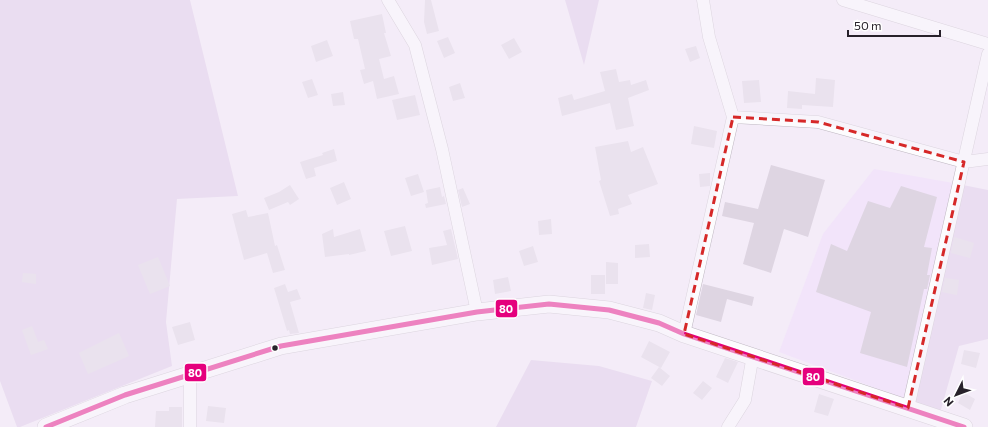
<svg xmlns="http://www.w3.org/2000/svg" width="988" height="427" viewBox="0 0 988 427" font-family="Commissioner,sans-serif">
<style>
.built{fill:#f2e4fa}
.forest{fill:#decbe8}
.building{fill:#ded5e2}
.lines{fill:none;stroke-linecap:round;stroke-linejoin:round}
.minor-casing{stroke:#bfb8c2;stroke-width:13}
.secondary-casing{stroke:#bfb8c2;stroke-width:18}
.minor{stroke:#fdfcfe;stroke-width:12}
.secondary{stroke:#fdfcfe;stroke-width:17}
.bus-1-casing{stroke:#fff;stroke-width:8}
.bus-1{stroke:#e5007d;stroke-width:5}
.marked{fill:none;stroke:#d62828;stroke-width:3;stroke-dasharray:8 5;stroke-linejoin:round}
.bus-dot{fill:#27212a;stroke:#fff;stroke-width:1.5}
.line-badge{stroke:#fff;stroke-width:1.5}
.badge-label{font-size:11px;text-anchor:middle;font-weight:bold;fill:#fff}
</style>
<rect width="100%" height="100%" fill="#f4ecf8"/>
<path class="built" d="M874,169L953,183L908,400L779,352L823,234Z"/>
<path class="forest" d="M0,0H190L238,196L177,199L166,322L172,366L20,427H17L0,381Z
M565,0H599L584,65Z
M953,183L988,190V339L959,346L940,413L908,400Z
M531,360L599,366L652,381L636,427H496Z"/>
<path class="building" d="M425,0H431L439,31L427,34L424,22Z
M382,14L386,33H384L391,56L379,59L384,79L394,76L399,94L377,99L373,81L364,84L360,70L365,69L358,39H354L350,21Z
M448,37L455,53L444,58L437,41Z
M514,38L522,52L509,59L501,45Z
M327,40L333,56L316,62L311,46Z
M696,46L700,58L690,62L685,49Z
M616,69L619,82L630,80L631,85L646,80L649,90L628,98L634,126L616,130L610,103L562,116L558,98L572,94L574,100L605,91L600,72Z
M816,78L835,80L833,107L802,105V109L787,108L788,91L815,94Z
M312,79L318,95L308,98L302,82Z
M759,80L761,102L744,103L742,81Z
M460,83L465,98L453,101L449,87Z
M343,92L345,105L333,106L331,94Z
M415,95L420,115L397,120L392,100Z
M694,126L717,131L714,148L691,144Z
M628,141L631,152L643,147L658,184L628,195L632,204L618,209L619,214L610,216L599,181L601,180L595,147Z
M334,149L337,161L314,168L316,176L306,179L300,162L323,155L322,153Z
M771,165L825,180L808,237L784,229L771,273L743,264L754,223L722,216L725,202L758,209Z
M710,173V186L700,187L699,174Z
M418,174L424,192L411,196L405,178Z
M344,182L351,199L337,205L330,188Z
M290,185L299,199L290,205L288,202L269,210L264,198L279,192Z
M901,186L937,197L924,247L932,248L927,275H930L927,289H924L907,367L860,353L871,312L816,292L831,244L847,251L868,201L890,208Z
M440,187L442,197L444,196L446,204L426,208L425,204L428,203L426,190Z
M463,188L470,204L462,207L458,190Z
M246,210L248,217L268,213L275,246L277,245L285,270L273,273L267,253L244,260L232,214Z
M551,219L552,234L539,235L538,221Z
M405,226L412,251L391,256L384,231Z
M333,229L334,237L360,229L366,251L349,255V254L325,257L322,234Z
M451,229L458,259L432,265L429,248L447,245L443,231Z
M954,237L974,243L970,258L951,253Z
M649,244L650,257L635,258V245Z
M533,246L538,262L524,266L519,251Z
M158,257L170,286L150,294L138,265Z
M606,262L618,263V284H606Z
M23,273L36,274V284L22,282Z
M591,275H605V294H591Z
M508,277L511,291L495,294L493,280Z
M945,278L959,280L957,295L942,292Z
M285,284L288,292L297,289L301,299L290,302L299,333L290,334L289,330L287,331L274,288Z
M703,284L754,297L752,306L727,299L721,322L696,315Z
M646,293L655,295L652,310L643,308Z
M190,322L195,340L178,345L172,327Z
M32,326L38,342L44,340L48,349L31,355L22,330Z
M119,333L129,356L88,374L79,353Z
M649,341L670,352L661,368L641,357Z
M964,350L980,353L976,368L961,364Z
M725,358L738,362L728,383L716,377Z
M659,367L670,376L662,386L651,378Z
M703,381L712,388L702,400L693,393Z
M963,392L975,399L970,410L958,403Z
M819,394L834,399L828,416L814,412Z
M208,406L226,408L224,423L206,421Z
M169,407H182V427H155L156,411H169Z"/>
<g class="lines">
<defs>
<path id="minor" d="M388,0L415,45L442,149L477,312
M843,0L988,44
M733,117L818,122L964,162L988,159
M684,334L733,117L709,37L703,0
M190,375V427
M908,408L988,54
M728,427L745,400L753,355"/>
<path id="secondary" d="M46,427L125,395L281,346L477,312L549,304L609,310L659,323L684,334L964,427"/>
</defs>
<use href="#minor" class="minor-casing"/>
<use href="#secondary" class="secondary-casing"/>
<use href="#minor" class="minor"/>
<use href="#secondary" class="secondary"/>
<defs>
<path id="bus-1" d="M46,427L125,395L281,346L477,312L549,304L609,310L659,323L684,334L964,427"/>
</defs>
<use href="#bus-1" class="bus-1-casing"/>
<use href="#bus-1" class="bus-1"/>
</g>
<path d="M0 0H988V427H0ZM733,117L818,122L964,162L908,408L684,334Z" fill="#f4ecf8" fill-opacity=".55" fill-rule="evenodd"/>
<path class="marked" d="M733,117L818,122L964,162L908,408L684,334Z"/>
<circle class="bus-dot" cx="275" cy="348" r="3.5"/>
<g class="line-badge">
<rect x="495" y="299" width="23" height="19" rx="4" fill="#e5007d"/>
<rect x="184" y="363" width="23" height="19" rx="4" fill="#e5007d"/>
<rect x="802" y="367" width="23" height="19" rx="4" fill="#e5007d"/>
</g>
<g class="badge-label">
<text x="506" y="313">80</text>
<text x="195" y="377">80</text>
<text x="813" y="381">80</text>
</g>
<g transform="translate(956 395) rotate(228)" stroke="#ffffff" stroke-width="3" paint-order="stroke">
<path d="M0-3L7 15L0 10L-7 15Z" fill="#27212a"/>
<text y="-6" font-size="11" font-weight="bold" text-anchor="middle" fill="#27212a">N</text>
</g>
<path d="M848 30v6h92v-6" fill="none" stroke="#27212a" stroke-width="2"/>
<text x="854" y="30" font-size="12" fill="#27212a" stroke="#ffffff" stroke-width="3" paint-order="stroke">50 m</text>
</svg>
